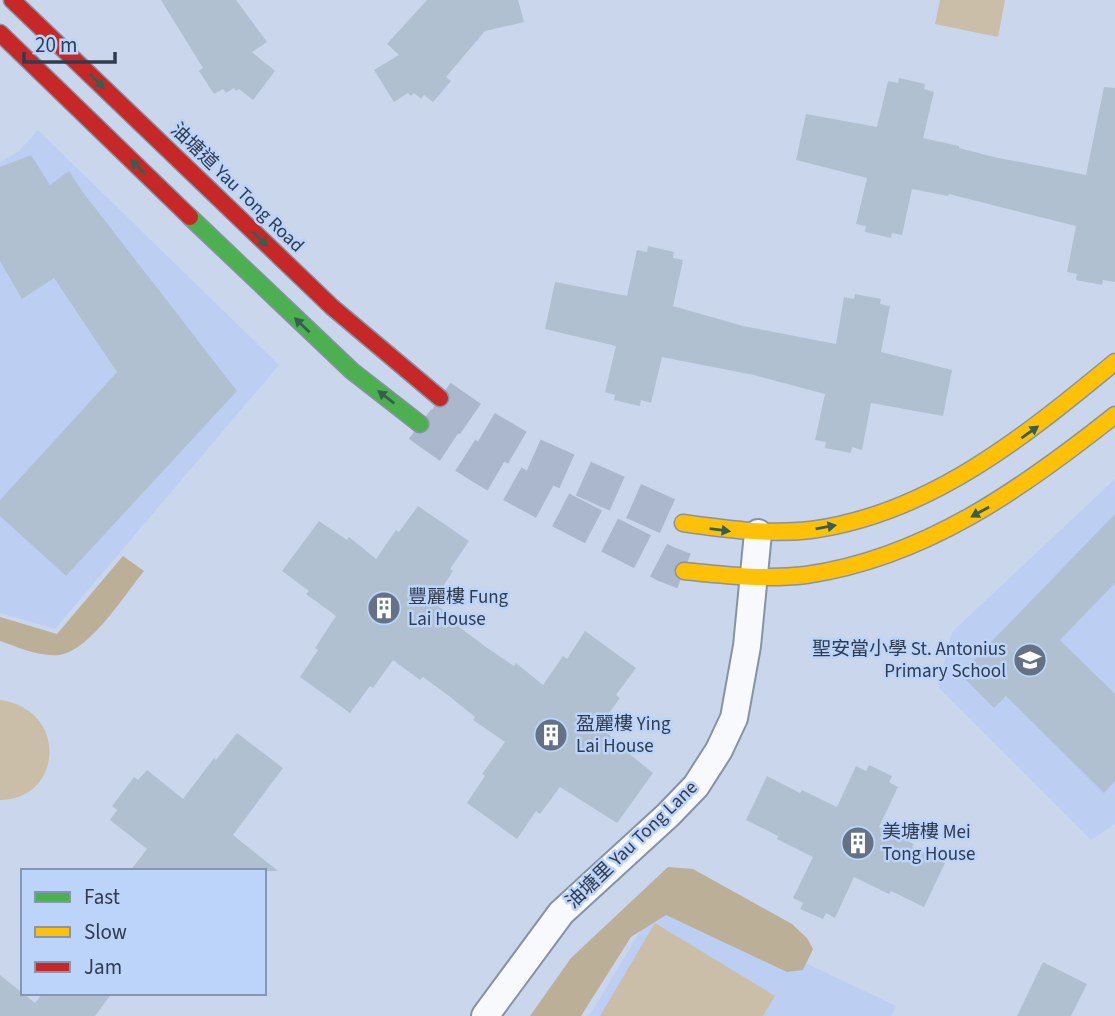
<svg xmlns="http://www.w3.org/2000/svg" width="1115" height="1016" viewBox="0 0 1115 1016" font-family="'Source Sans 3','Noto Sans TC',sans-serif">
<style>
.built{fill:#bccff2}
.green{fill:#cabea9}
.forest{fill:#bcaf98}
.building{fill:#b1c0d0}
.lines{fill:none;stroke-linecap:round;stroke-linejoin:round}
.secondary-tunnel{stroke:#abb7cc;stroke-width:37;stroke-dasharray:37 18;stroke-linecap:butt}
.street-casing{stroke:#8792a3;stroke-width:30}
.fast-casing{stroke:#8792a3;stroke-width:19}
.slow-casing{stroke:#8792a3;stroke-width:19}
.jam-casing{stroke:#8792a3;stroke-width:19}
.street{stroke:#f7f9fc;stroke-width:26}
.fast{stroke:#4caf50;stroke-width:16}
.slow{stroke:#ffc107;stroke-width:16}
.jam{stroke:#c62828;stroke-width:16}
.oneway{fill:#385e4f}
.labels{text-anchor:middle;dominant-baseline:central;stroke-width:5;stroke-linejoin:round;paint-order:stroke}
.street-label{font-size:19px;fill:#2f3b4e;stroke:#bcd3fa}
.poi-label{font-size:19px;fill:#2f3b4e;stroke:#bcd3fa;text-anchor:start}
</style>
<rect width="100%" height="100%" fill="#cad6ec"/>
<path class="built" d="M38,130L279,365L55,629L0,613V162L18,152Z
M1115,479V824L1091,840L938,687L952,632Z
M661,894L896,1006L891,1016H589L652,912Z"/>
<path class="green" d="M940,0H1005L998,37L935,24Z
M0,700C70,710 62,800 0,800Z
M655,923L775,996L763,1016H600Z"/>
<path class="forest" d="M123,556L144,571C125,594 90,651 59,655C39,657 18,647 0,641V617L57,634Z
M668,867L693,869L792,924L807,938L813,949L803,970L787,972L666,915L631,937L581,1016H530L571,958Z"/>
<path class="building" d="M161,0H236L267,42L252,52L275,71L253,100L239,89L236,91L234,88L226,93L223,89L214,94L199,71L203,68Z
M427,0H518L524,22L485,31L446,77L451,81L433,102L424,95L421,99L414,93L411,96L408,93L394,102L374,70L399,55L387,44Z
M899,78L925,84L924,89L934,92L923,138L959,146V148L994,157L1086,175L1104,87L1115,88V282L1103,280L1102,285L1076,280L1077,274L1067,272L1076,226L949,194L948,196L912,189L902,235L892,233L891,238L865,232L866,226L856,224L867,178L796,160L806,114L877,127L888,81L898,83Z
M31,155L50,185L69,171L82,191L237,391L66,576L0,516V500L117,372L54,278L22,299L0,261V167Z
M648,246L674,252L673,258L683,260L673,306L743,326L836,344L844,297L854,299L855,294L881,299L880,304L890,306L881,352L952,370L943,416L871,403L862,450L852,447L851,453L825,448L826,442L815,440L825,394L754,375L662,357L651,403L641,400L640,406L614,400L615,395L605,392L616,346L545,329L555,282L627,296L637,250L647,252Z
M418,506L469,541L450,569L453,571L433,602L462,623L459,627L486,647L514,666L516,663L543,685L563,656L567,659L585,631L636,668L616,695L620,698L599,727L629,750L627,752L653,773L617,823L560,787L540,814L536,811L517,839L467,803L485,776L482,774L505,742L473,720L475,717L449,696L423,677L420,680L393,660L373,688L370,686L350,713L300,677L318,650L315,648L336,616L306,594L309,591L282,571L319,521L347,540L349,537L376,559L396,530L399,532Z
M1115,514V583L1060,640L1115,694V781L1104,793L1006,696L994,708L960,674Z
M237,733L283,768L233,835L278,871H130L147,849L110,820L117,810L112,806L134,777L138,780L147,770L183,799L214,758L216,760Z
M869,765L892,776L889,782L898,787L879,827L914,844L912,847L945,863L924,907L891,891L889,894L854,877L835,918L826,913L823,919L800,909L803,903L793,898L813,857L777,839L778,836L746,820L767,776L800,793L802,790L837,807L856,766L866,771Z
M1043,962L1087,984L1071,1016H1017Z
M0,975L35,1003L43,993H112L95,1016H0Z"/>
<g class="lines">
<path class="secondary-tunnel" d="M440,398L482,427L528,454L683,523
M420,424C496,481 582,520 666,564L684,571"/>
<defs>
<path id="street" d="M485,1016L561,913L668,815L696,786L719,750L734,718L747,646L758,533"/>
<path id="fast" d="M190,217L352,371L420,424"/>
<path id="slow" d="M683,523C725,529 768,535 811,530C930,514 1025,436 1115,362
M684,571C725,575 765,580 806,575C925,558 1023,488 1115,415"/>
<path id="jam" d="M12,0L332,307L440,398
M0,33L190,217"/>
</defs>
<use href="#street" class="street-casing"/>
<use href="#fast" class="fast-casing"/>
<use href="#slow" class="slow-casing"/>
<use href="#jam" class="jam-casing"/>
<use href="#street" class="street"/>
<use href="#fast" class="fast"/>
<use href="#slow" class="slow"/>
<use href="#jam" class="jam"/>
</g>
<defs><path id="oneway-solid" d="M-6-.8H1V-3.2L6.5 0L1 3.2V.8H-6Z" transform="scale(1.75)"/></defs>
<g class="oneway">
<use href="#oneway-solid" transform="translate(97 81) rotate(44)"/>
<use href="#oneway-solid" transform="translate(138 167) rotate(-136)"/>
<use href="#oneway-solid" transform="translate(260 239) rotate(44)"/>
<use href="#oneway-solid" transform="translate(302 325) rotate(-136)"/>
<use href="#oneway-solid" transform="translate(386 397) rotate(-142)"/>
<use href="#oneway-solid" transform="translate(1030 432) rotate(-35)"/>
<use href="#oneway-solid" transform="translate(980 512) rotate(151)"/>
<use href="#oneway-solid" transform="translate(826 527) rotate(-10)"/>
<use href="#oneway-solid" transform="translate(720 530) rotate(7)"/>
</g>
<defs>
<symbol id="building-disc" viewBox="-11 -11 22 22"><circle r="9.5" fill="#657185" stroke="#bcd3fa"/><path d="M-4-6H4V6H1V3H-1V6H-4ZM-2.5-4.3h1.7v1.8h-1.7ZM.8-4.3h1.7v1.8H.8ZM-2.5-1h1.7V.8h-1.7ZM.8-1h1.7V.8H.8Z" fill="#fff"/></symbol>
<symbol id="school-disc" viewBox="-11 -11 22 22"><circle r="9.5" fill="#657185" stroke="#bcd3fa"/><path d="M0-5L7-2L0 1L-7-2ZM-4 1L0 2.5L4 1V4Q0 6-4 4Z" fill="#fff"/></symbol>
</defs>
<g fill-rule="evenodd">
<use href="#building-disc" x="365" y="589" width="38" height="38"/>
<use href="#school-disc" x="1011" y="641" width="38" height="38"/>
<use href="#building-disc" x="532" y="716" width="38" height="38"/>
<use href="#building-disc" x="839" y="824" width="38" height="38"/>
</g>
<g class="labels">
<g class="street-label">
<text transform="translate(237 188) rotate(44)">油塘道 Yau Tong Road</text>
<text transform="translate(632 845) rotate(-44)">油塘里 Yau Tong Lane</text>
</g>
<g class="poi-label">
<text x="408" y="597">豐麗樓 Fung<tspan x="408" dy="22">Lai House</tspan></text>
<text x="1006" y="649" text-anchor="end">聖安當小學 St. Antonius<tspan x="1006" dy="22">Primary School</tspan></text>
<text x="576" y="724">盈麗樓 Ying<tspan x="576" dy="22">Lai House</tspan></text>
<text x="882" y="832">美塘樓 Mei<tspan x="882" dy="22">Tong House</tspan></text>
</g>
</g>
<rect x="21" y="869" width="245" height="126" fill="#bcd3fa" stroke="#8496b5" stroke-width="2"/>
<rect x="35" y="892" width="35" height="10" fill="#4caf50" stroke="#8496b5" stroke-width="2"/>
<text x="84" y="904" font-size="21" fill="#2f3b4e">Fast</text>
<rect x="35" y="927" width="35" height="10" fill="#ffc107" stroke="#8496b5" stroke-width="2"/>
<text x="84" y="939" font-size="21" fill="#2f3b4e">Slow</text>
<rect x="35" y="962" width="35" height="10" fill="#c62828" stroke="#8496b5" stroke-width="2"/>
<text x="84" y="974" font-size="21" fill="#2f3b4e">Jam</text>
<path d="M24 52v10h91v-10" fill="none" stroke="#2f3b4e" stroke-width="3.5"/>
<text x="35" y="52" font-size="21" fill="#2f3b4e" stroke="#bcd3fa" stroke-width="5" paint-order="stroke">20 m</text>
</svg>
